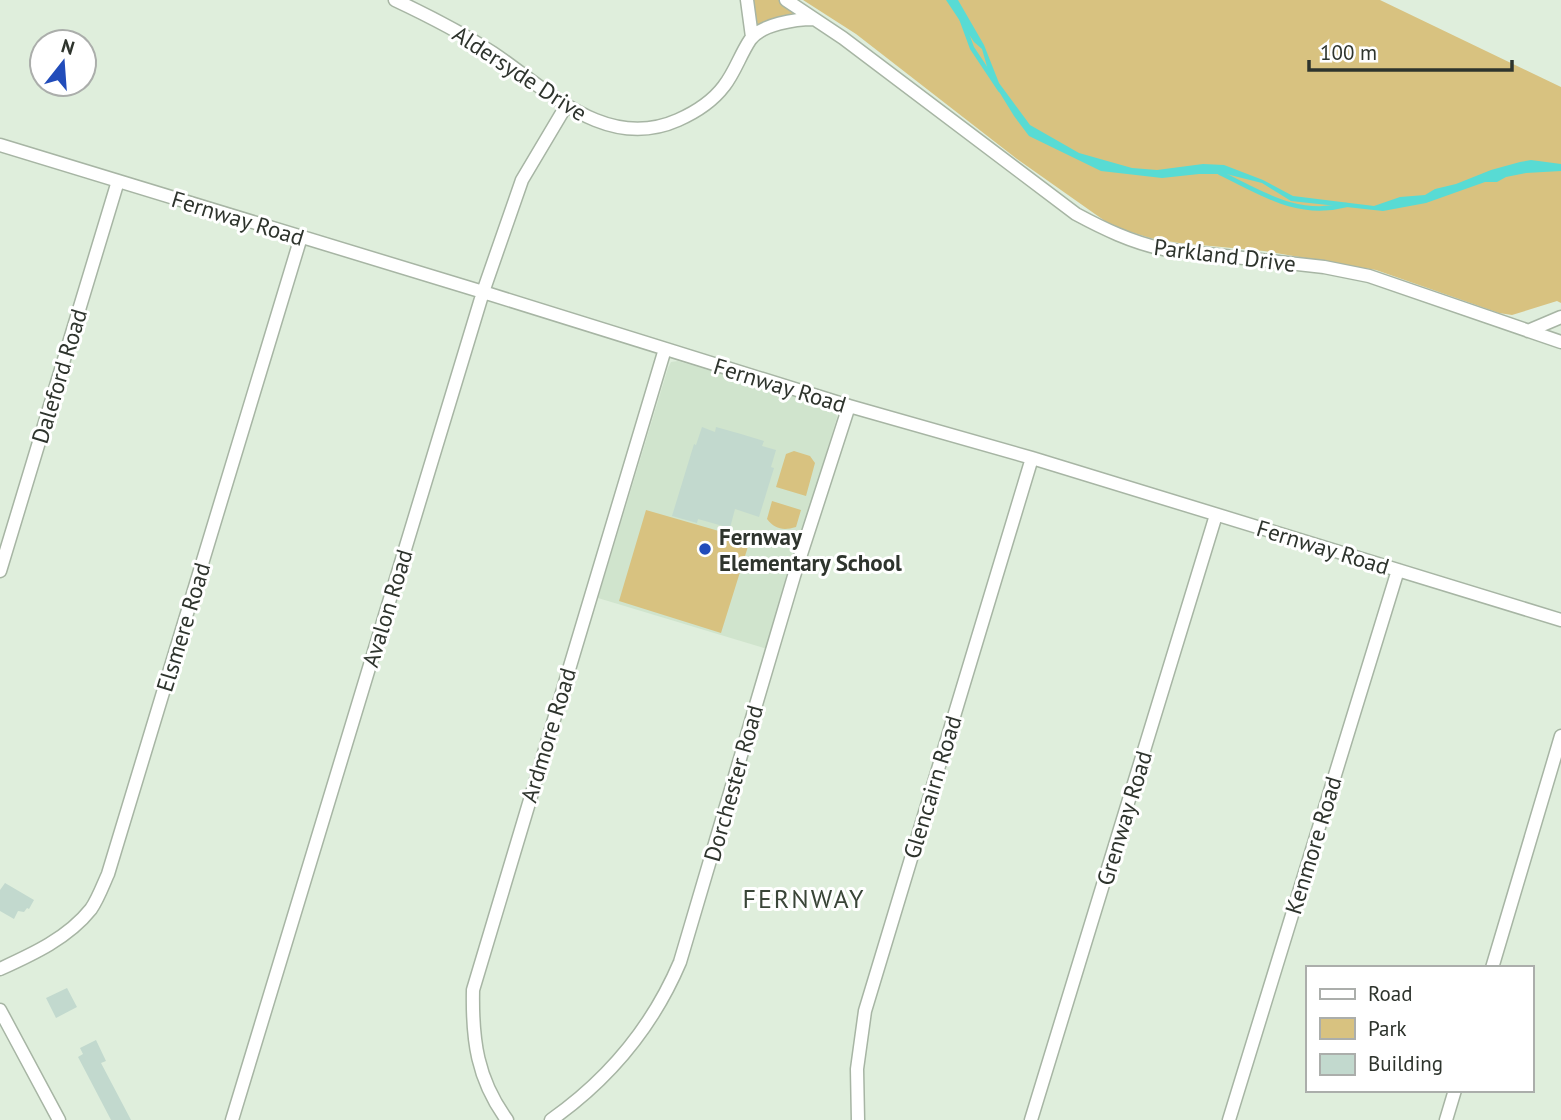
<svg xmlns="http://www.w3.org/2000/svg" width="1561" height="1120" viewBox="0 0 1561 1120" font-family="'PT Sans',sans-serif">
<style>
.built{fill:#d0e4cd}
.green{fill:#d8c280}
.water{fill:#58dbd4}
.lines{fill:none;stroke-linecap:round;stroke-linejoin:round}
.stream{stroke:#58dbd4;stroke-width:4.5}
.building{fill:#c2d9ce}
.minor-casing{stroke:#a7b5a4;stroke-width:15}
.minor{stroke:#fff;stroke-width:12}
.poi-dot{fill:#214cba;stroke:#fff;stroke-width:2.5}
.labels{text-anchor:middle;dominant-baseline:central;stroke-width:6;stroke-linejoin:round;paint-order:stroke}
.street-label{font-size:23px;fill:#2e342d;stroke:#fff}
.poi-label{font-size:23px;font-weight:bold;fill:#2e342d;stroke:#fff;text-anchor:start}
.quarter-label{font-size:26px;letter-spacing:2px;fill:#394537;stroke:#fff}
</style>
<rect width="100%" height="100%" fill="#dfeedc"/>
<path class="built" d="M678,361L829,406L835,410L837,417L767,649L598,598L668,368L671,362Z"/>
<path class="green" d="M747,0H786L814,19L752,37Z
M803,0H1380L1561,87V303L1557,301L1512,315L1499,313L1376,270L1264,251L1179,243L1150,238L1112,226L1017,159L856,34Z
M794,451L810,456L815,463L806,496L776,487L786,454Z
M772,501L801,510L796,527C783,531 775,529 767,519Z
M646,510L750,540L721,633L619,601Z"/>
<path class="water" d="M946,0H958L984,45L999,83L1030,125L1079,153L1132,168L1157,170L1203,164L1224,165L1263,180L1293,196L1374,206L1400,197L1425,195L1435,189L1456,184L1491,170L1520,162L1531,160L1561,164V171L1526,173L1506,177L1497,182H1485L1426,203L1383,211L1291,201L1262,183L1226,174H1199L1162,178L1101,171L1029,136L1014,116L990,77L982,49L974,42Z"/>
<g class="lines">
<path class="stream" d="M961,18L972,48L1000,90
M1220,173C1262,193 1297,218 1346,205"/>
</g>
<path class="building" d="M702,427L715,432L716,427L741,434L764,441L762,446L776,450L771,467L774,468L759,517L735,509L730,528L698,519L697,523L672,516L694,444L696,445Z
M5,883L34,900L29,909L27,908L24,912L18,911L14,919L0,911V890Z
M67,988L77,1007L56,1018L46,998Z
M96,1040L106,1061L101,1063L131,1120H111L78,1057L83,1054L80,1048Z"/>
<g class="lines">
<defs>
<path id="minor" d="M395,0C429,16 462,33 493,53C548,90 606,152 678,120C696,112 712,102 724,86C735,72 740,55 750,40C761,24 796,19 814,19
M747,0L752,37
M786,0L843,38L1076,214C1104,229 1131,242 1163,249L1324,267L1369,276L1561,342
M0,145L483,292L849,406L1032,458L1561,620
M1528,331L1561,317
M0,571L118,181
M1492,968L1561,736
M0,969C33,954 68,938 91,909C98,899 103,885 108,874L301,237
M0,1010L59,1120
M232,1120L483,292L522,180L566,106
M507,1120C477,1079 472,1040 473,990L665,349
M551,1120C609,1079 652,1028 680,962L794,576L849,406
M858,1120L857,1069L865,1011L1032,458
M1031,1120L1216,515
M1229,1120L1398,570
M1446,1120L1455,1090"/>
</defs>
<use href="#minor" class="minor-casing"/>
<use href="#minor" class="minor"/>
</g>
<circle class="poi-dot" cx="705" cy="549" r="7"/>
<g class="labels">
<g class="street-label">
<text transform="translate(520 73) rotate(33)">Aldersyde Drive</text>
<text transform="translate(238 218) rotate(17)">Fernway Road</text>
<text transform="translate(1225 255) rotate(7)">Parkland Drive</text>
<text transform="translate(59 376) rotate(-73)">Daleford Road</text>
<text transform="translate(780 385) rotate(17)">Fernway Road</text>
<text transform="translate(1323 547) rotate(17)">Fernway Road</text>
<text transform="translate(387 608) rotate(-73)">Avalon Road</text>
<text transform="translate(183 627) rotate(-73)">Elsmere Road</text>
<text transform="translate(548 735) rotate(-73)">Ardmore Road</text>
<text transform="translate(733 783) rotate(-74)">Dorchester Road</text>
<text transform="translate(932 787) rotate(-73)">Glencairn Road</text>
<text transform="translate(1124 818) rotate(-73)">Grenway Road</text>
<text transform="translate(1313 845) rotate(-73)">Kenmore Road</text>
</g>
<g class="poi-label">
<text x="719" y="536">Fernway<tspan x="719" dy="26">Elementary School</tspan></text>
</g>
<g class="quarter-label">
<text x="804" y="898">FERNWAY</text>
</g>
</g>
<rect x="1306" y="966" width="228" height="126" fill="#ffffff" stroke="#abaeab" stroke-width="2"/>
<rect x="1320" y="989" width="35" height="10" fill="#ffffff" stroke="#abaeab" stroke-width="2"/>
<text x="1368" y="1001" font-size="21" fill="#2e342d">Road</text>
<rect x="1320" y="1018" width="35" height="21" fill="#d8c280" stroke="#abaeab" stroke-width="2"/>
<text x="1368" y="1036" font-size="21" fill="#2e342d">Park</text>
<rect x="1320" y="1054" width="35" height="21" fill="#c2d9ce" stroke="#abaeab" stroke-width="2"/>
<text x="1368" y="1071" font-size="21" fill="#2e342d">Building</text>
<g transform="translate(63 63) rotate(17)"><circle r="33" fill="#ffffff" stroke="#abaeab" stroke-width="2"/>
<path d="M0-5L12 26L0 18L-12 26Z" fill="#214cba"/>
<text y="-10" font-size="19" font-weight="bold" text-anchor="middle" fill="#2e342d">N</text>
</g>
<path d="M1309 60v10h203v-10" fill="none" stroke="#2e342d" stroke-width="3.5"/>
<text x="1320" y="60" font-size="21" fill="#2e342d" stroke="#ffffff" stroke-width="5" paint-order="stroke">100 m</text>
</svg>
